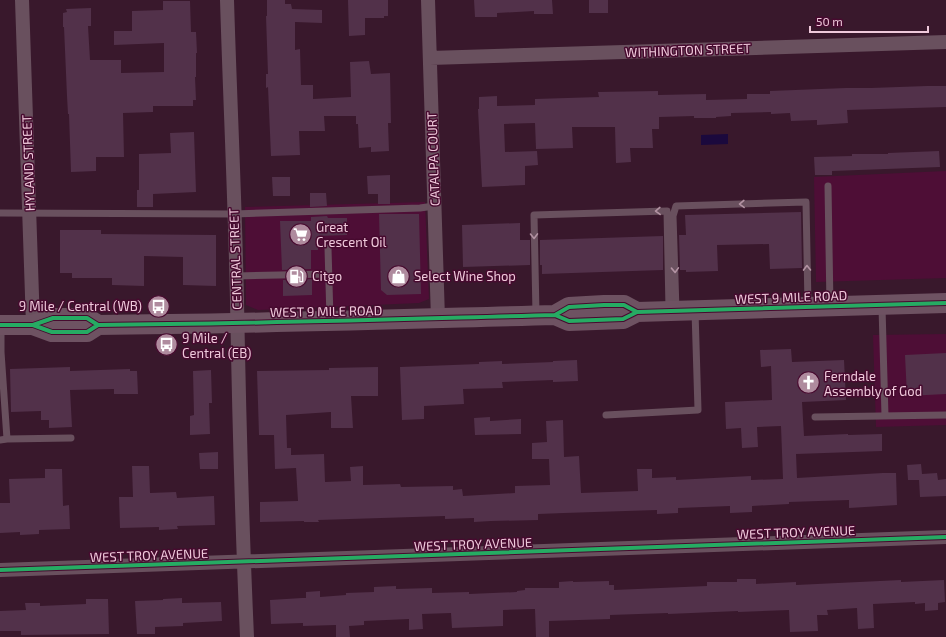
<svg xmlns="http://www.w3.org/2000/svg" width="946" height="637" viewBox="0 0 946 637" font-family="'Exo 2',sans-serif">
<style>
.built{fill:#4e0e36}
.water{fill:#1b093d}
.building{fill:#52314a}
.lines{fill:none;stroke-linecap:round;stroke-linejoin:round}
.lane{stroke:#69505e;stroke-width:7}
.street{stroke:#69505e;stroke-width:14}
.secondary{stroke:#6e5262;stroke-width:20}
.cycleway-casing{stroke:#470a2f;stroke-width:6}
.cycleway{stroke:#26ab63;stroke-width:4}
.oneway{stroke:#b393a3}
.labels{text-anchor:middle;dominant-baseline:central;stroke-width:3;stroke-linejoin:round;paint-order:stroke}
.street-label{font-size:13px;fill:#efc9db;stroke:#470a2f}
.poi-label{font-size:13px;fill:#efc9db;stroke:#470a2f;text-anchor:start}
</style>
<rect width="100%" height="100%" fill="#39182c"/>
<path class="built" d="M946,171V278L816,282L814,177Z
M425,202L429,299L419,303L258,310L246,305L245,207Z
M946,334V425L876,427L873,335Z"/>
<path class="water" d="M728,134V144L701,145V135Z"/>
<path class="building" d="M267,0H285V4H291L292,9L322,10V23L295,22V50L300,49L301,85H313V99L351,97L350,62L369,61L371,74L390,73L391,123H388L389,151L371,152V147L359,148L358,124H356V116H324L325,131H299L300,155L271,156L268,87L266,88V74H268L266,16H267Z
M348,0H388V16H384V18H365V35L349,36Z
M474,0H552L553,14H534V11L497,13V17H475Z
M589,0H608V13H589Z
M163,1H190L191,32H196L197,53H196V77H195L196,100H193V106H153V112L123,113L124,157H96V171L71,172L69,114H68L67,96L64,27H63V13L67,12L66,9L91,8V26H88L90,60H121V73L164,72V43L114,45V31H132V11L163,10Z
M927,86H946V107L847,110L848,123L817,125V120L791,121L790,113L771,114V112L731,113V116L716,117V118H694V116L659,117V129H652L653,148H630L631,162L616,163L615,127H572L573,148L536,149L535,123L504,124L505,152L537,151L538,165L525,166V185L482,187L478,109H479V97L497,96V106L535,105V99L599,97L598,92L658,91V95L706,94V100L747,99V94H770V91L846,88H871Z
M194,132L196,192L153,194V207H137V190H139V154L171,153L170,133Z
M939,151L940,167L832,171V175H815L814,157L852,156V154H888V153Z
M390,175V204H378V194H368L367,176Z
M272,177H290V196H273Z
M310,193H326L327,206L310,207Z
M801,212L802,268L770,269L769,244L717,245L718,271L686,272V270H680L679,235H686L685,215Z
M379,214H419L421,294L387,295L381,290Z
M327,216L328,218H347V235L318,236V250H311V269L282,270L280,221H311V217Z
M520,223V240H530V265L463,267L462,225Z
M60,230H101V234L216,235V286L183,285V257L144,256V286L112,285V278H72V273H60Z
M663,236V270L542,274V265H540V240Z
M312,279V295L283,296V280Z
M791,349L792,362L844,360L846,400L802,402L804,436L848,434V435L882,434V451L796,454L797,478L883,473H896L897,505L849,508V500L789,502V504L752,506V512L730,513V506L678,508V513L657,514V510L564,513L538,514V520L491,521L474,522V518L445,519V516L318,520L319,522H304V521L260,522V502L298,501L296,468L275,469L274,435H259L257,371L329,370V368L378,367V396H351L353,428H331V412L286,415L287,448H291V455L324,454L325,482L351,481L350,467L363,466V485L400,484L401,487L453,486V490L462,489L463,496L515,493V486L550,485L549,459H532V443L547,442L546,421L563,420L564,457L579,456L581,493L638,491L637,469H652V478L676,477V480L751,476V480L783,479L781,426L757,427L758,447L742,448L741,428L726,429L725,402L772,400L771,366L761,367L760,350Z
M946,353V394L907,396L905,355Z
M577,360L578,381L553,382V380L502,382L503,388L463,389L464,404L424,406V419L402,420L400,367L479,364V362L502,361V364L553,362V361Z
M70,367V371L130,369V371H137L138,394H114V389L70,390L72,427L49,428V420H41V411L11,412L10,369Z
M211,370L212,403H209L210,434L190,435V416L194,415L193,371Z
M490,417V421L521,419V434L475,435L474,418Z
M218,452V469H200L199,453Z
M921,464L922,474L937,473L938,480L946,479V496L920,497L919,480H908L907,465Z
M132,466H149L150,493L176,492L177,498L214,496L215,525L177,526L178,529L159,530V527L120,528L119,497H133Z
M45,469H62L63,506L69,505L70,529L39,530V534L20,535V532L0,533V503H10L9,479L45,478Z
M737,579H756V584L796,582V585L901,580V582L944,580L945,602L938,603V610L925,611V603L915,604V602L873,604L874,628L858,629L857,608L827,610L828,615H817L818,631L790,632L789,610L738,612V611L668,614V613L610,615V619L549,621V637H536L535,609L503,610V626L452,628L451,613L422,614L423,629L409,630V619L364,621V625L349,626L350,637H336V625L303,626V623L271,624L270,600L302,598H306V592L320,591V597L346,595V593L374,592V587L396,586V589L432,588V593L469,592V594L517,592V591L525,590V588H559V582L573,581V582L609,581V585H614V590L707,586V582H737Z
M182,598V603L221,602L222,621L183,623V626L155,627V634H137L135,601L163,600V599Z
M86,599H108L109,634L21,635V631H0V611L26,610L25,603H40V606L86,604Z"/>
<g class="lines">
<path class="lane" d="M828,186L830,306
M0,213L234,214L420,208L434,206
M328,248L330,319
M236,276L329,274
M882,307L885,416
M676,310L673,216L676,206L806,202L808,305
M536,314L534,215L667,211L669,309
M606,415L698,410L695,311
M815,417L946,415
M7,439L71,438
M0,440L7,439L1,352V327"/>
<path class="street" d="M22,0L33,325
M227,0C230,100 235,201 237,301C239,413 242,525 247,637
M428,0L438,319
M430,58L946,42
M0,570L946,537"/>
<path class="secondary" d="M555,315L569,307L604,305H624L637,312
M0,325H33L52,332H87L98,325C250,324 402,319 555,315L569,321L623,319L637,312L946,303
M33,325L53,318H87L98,325"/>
<defs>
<path id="cycleway" d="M555,315L569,307L604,305H624L637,312
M0,325H33L52,332H87L98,325C250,324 402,319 555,315L569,321L623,319L637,312L946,303
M33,325L53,318H87L98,325
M0,570L946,537"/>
</defs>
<use href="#cycleway" class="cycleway-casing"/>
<use href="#cycleway" class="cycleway"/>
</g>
<defs><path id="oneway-chevron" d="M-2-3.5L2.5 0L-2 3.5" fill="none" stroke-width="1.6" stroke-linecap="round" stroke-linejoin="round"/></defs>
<g class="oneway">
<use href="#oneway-chevron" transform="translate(742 204) rotate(178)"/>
<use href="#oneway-chevron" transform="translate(658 211) rotate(178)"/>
<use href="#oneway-chevron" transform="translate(534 236) rotate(89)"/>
<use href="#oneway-chevron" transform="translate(807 268) rotate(-91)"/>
<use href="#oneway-chevron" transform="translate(675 270) rotate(88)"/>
</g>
<defs>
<symbol id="supermarket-disc" viewBox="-11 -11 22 22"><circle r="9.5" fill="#af8b9e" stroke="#470a2f"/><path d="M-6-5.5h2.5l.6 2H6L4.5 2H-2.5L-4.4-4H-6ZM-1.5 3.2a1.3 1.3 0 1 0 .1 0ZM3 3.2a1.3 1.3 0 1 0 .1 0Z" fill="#fff"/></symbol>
<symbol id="fuel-disc" viewBox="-11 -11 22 22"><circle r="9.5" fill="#af8b9e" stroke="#470a2f"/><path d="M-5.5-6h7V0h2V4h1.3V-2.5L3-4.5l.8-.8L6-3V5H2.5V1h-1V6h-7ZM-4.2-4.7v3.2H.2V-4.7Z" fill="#fff"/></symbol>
<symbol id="shop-disc" viewBox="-11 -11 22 22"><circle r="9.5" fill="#af8b9e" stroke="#470a2f"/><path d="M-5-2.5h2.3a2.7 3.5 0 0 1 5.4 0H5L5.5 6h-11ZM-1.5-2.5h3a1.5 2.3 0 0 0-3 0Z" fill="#fff"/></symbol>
<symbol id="bus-disc" viewBox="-11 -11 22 22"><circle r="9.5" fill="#af8b9e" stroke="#470a2f"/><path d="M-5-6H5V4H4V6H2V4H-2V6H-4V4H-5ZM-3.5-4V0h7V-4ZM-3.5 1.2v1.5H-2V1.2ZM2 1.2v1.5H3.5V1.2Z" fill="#fff"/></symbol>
<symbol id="church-disc" viewBox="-11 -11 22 22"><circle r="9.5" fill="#af8b9e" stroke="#470a2f"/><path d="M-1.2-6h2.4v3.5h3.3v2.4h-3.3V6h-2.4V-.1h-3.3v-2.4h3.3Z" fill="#fff"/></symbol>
</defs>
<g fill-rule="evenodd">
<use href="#supermarket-disc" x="288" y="222" width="25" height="25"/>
<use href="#fuel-disc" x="284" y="264" width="25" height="25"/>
<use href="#shop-disc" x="386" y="264" width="25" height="25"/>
<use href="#bus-disc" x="146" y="294" width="25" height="25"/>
<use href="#bus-disc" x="154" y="332" width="25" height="25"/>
<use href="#church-disc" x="796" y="370" width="25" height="25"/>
</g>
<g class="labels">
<g class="street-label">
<text transform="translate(688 50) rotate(-2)">WITHINGTON STREET</text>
<text transform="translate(433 159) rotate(-92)">CATALPA COURT</text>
<text transform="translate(28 163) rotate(-92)">HYLAND STREET</text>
<text transform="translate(235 259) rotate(-92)">CENTRAL STREET</text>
<text transform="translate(791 297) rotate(-2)">WEST 9 MILE ROAD</text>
<text transform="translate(326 311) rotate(-1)">WEST 9 MILE ROAD</text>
<text transform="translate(796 532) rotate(-2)">WEST TROY AVENUE</text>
<text transform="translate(473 544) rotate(-2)">WEST TROY AVENUE</text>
<text transform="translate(149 555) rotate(-2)">WEST TROY AVENUE</text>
</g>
<g class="poi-label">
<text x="316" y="227">Great<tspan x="316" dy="15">Crescent Oil</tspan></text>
<text x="312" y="276">Citgo</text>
<text x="414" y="276">Select Wine Shop</text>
<text x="142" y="306" text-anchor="end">9 Mile / Central (WB)</text>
<text x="182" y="338">9 Mile /<tspan x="182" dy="15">Central (EB)</tspan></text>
<text x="824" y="376">Ferndale<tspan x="824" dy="15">Assembly of God</tspan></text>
</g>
</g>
<path d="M810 26v6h118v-6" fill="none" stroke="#efc9db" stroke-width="2"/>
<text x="816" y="26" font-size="12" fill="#efc9db" stroke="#470a2f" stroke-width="3" paint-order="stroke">50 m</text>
</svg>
